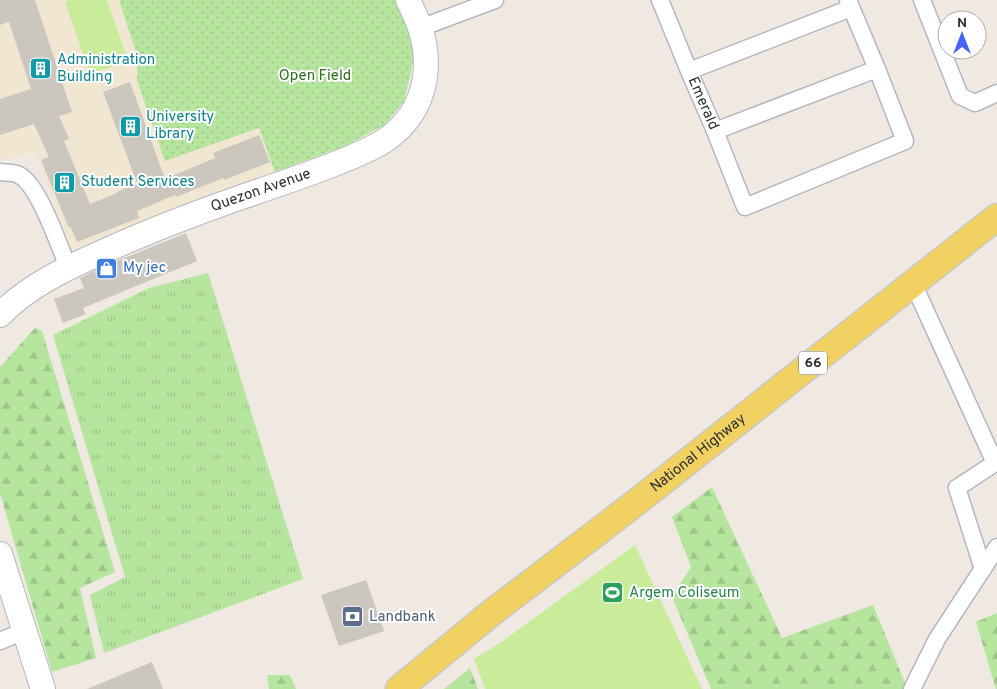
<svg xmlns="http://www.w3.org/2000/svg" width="997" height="689" viewBox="0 0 997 689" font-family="Overpass,sans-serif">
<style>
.education{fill:#f0e6d1}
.grass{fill:url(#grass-tufts)}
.forest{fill:url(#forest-firs)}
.park{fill:url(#park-dots)}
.pitch{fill:#c9ec9a}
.building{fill:#cbc7bf}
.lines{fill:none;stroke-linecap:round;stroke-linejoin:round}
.minor-casing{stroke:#b4b7c1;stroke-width:19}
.secondary-casing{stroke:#b4b7c1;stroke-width:26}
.primary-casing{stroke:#c9c9c9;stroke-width:29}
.minor{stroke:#fff;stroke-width:16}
.secondary{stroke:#fff;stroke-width:24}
.primary{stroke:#f2d163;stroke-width:26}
.labels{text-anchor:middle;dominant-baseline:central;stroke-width:4;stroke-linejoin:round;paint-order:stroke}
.shield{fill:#fff;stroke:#6d6d6d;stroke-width:1}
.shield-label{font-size:14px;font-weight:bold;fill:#2e2e2e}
.culture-label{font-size:15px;fill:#0d838f;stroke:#fff;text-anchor:start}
.park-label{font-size:15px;fill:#2c6e1b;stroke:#fff}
.street-label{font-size:15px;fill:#2e2e2e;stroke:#fff}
.shop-label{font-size:15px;fill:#366cbe;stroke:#fff;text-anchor:start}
.leisure-label{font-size:15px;fill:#27864d;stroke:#fff;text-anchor:start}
.service-label{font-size:15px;fill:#4e5e75;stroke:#fff;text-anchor:start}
</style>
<defs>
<pattern id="grass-tufts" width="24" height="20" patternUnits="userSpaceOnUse" patternTransform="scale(1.25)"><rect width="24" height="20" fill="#b6e59e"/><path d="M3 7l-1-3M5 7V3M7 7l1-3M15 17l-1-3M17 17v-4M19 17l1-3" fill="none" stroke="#9dc588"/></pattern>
<pattern id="forest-firs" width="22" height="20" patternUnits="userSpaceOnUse" patternTransform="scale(1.25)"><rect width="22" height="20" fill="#b6e59e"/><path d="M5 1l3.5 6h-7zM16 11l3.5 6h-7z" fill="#9dc588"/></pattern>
<pattern id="park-dots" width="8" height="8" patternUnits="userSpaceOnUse" patternTransform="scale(1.25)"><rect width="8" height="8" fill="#b6e59e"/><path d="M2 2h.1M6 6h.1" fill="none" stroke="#9dc588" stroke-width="1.8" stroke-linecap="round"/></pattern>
</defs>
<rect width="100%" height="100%" fill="#efe9e1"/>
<path class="education" d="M0,0H397L410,76L404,101L384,125L347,145L126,227L72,249L35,152L0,160Z"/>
<path class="grass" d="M208,273L303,579L104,653L90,595L125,577L53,335L149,288Z"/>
<path class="forest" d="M35,328L42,331L115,572L80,588L96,658L52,672L0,493V367Z
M712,487L782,638L873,605L905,683L903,689H711L672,597L691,567L672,517Z
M997,613V689H996L976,622Z
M470,668L478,689H444Z
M267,675H290L296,689H269Z"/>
<path class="park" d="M119,0H397L407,23L415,51L410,76L404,101L384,125L347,145L275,172L259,128L165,161L137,80L138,58Z"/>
<path class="pitch" d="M71,0H107L128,61L90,74L65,2Z
M635,545L702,689H485L474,659L503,641Z"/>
<path class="building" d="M0,0H35L72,112L59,116L69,139L64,141L90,204L117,193V192L137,183L103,92L130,82L165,179L215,158L213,153L259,135L270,162L224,180L223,178L176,197L175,195L137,211L139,218L77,242L70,226L69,228L41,160L49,157L34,124L0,135V99L31,89L9,22L0,25Z
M186,233L197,261L83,308L86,314L63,323L54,299L84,288L80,278L102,267Z
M366,580L384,631L339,646L321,595Z
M152,662L163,689H87Z"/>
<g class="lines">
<defs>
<g id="minor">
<path id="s1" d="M660,0L689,71L715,131L745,207L905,141L877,69L848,0"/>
<path d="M922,0L960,96L975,103L997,93"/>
<path d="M420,28L495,0"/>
<path d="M689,71L851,8"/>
<path d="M715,131L877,69"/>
<path d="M0,172C6,173 14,172 19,175C39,185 59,246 68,267"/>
<path d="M913,283L995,463L957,488L983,569"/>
<path d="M0,641L24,631"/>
<path d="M912,689L937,639L997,547"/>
</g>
<g id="secondary">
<path id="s2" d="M0,315C26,288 62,270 96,255C141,234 188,216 236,199C268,188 301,177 332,165C350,158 368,151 384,141C396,133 408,121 415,108C428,84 429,54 420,28C417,18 412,9 408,0"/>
<path d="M0,554L43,689"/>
</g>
<g id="primary">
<path id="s3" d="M399,689L490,614L629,508L997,217"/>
</g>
</defs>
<use href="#minor" class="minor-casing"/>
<use href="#secondary" class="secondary-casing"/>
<use href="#primary" class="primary-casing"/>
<use href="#minor" class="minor"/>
<use href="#secondary" class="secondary"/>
<use href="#primary" class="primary"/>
</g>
<defs>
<symbol id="building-square" viewBox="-11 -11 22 22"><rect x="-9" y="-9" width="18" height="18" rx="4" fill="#0f9aa8" stroke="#fff"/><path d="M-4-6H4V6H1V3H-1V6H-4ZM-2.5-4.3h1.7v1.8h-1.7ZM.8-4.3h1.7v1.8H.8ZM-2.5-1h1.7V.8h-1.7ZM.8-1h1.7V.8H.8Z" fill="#fff"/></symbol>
<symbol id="shop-square" viewBox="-11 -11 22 22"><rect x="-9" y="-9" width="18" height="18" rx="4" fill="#3f7fe0" stroke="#fff"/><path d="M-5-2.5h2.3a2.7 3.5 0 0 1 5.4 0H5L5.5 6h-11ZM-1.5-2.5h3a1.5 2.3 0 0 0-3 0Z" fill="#fff"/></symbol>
<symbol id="stadium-square" viewBox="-11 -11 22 22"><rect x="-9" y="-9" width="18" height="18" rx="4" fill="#2e9e5b" stroke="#fff"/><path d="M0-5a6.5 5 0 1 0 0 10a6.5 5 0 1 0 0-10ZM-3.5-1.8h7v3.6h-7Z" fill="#fff"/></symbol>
<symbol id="bank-square" viewBox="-11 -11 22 22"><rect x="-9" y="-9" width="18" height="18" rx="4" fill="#5c6f8a" stroke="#fff"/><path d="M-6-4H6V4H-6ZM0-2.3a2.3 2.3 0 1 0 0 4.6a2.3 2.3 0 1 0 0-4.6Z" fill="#fff"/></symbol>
</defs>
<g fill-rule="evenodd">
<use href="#building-square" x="28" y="56" width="25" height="25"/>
<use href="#building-square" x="118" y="114" width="25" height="25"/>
<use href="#building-square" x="52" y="170" width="25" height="25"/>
<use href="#shop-square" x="94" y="256" width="25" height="25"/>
<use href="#stadium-square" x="600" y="580" width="25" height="25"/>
<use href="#bank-square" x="340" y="604" width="25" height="25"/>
</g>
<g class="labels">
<rect class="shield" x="799" y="351.5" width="28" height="23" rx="4"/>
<g class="shield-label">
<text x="813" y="363">66</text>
</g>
<g class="culture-label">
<text x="57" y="60">Administration<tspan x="57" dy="17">Building</tspan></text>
<text x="146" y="117">University<tspan x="146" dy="17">Library</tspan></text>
<text x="81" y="182">Student Services</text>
</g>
<g class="park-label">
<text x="315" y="76">Open Field</text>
</g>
<g class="street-label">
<text stroke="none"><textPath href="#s1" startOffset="112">Emerald</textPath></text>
<text stroke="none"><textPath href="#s2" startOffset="291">Quezon Avenue</textPath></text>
<text stroke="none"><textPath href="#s3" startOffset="381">National Highway</textPath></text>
</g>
<g class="shop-label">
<text x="123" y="268">My jec</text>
</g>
<g class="leisure-label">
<text x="629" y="593">Argem Coliseum</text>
</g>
<g class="service-label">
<text x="369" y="617">Landbank</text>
</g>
</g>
<g transform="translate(962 35)"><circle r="24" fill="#ffffff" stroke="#ababab"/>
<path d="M0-4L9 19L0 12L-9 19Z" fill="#4264fb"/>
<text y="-8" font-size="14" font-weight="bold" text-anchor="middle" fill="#2e2e2e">N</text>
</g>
</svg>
